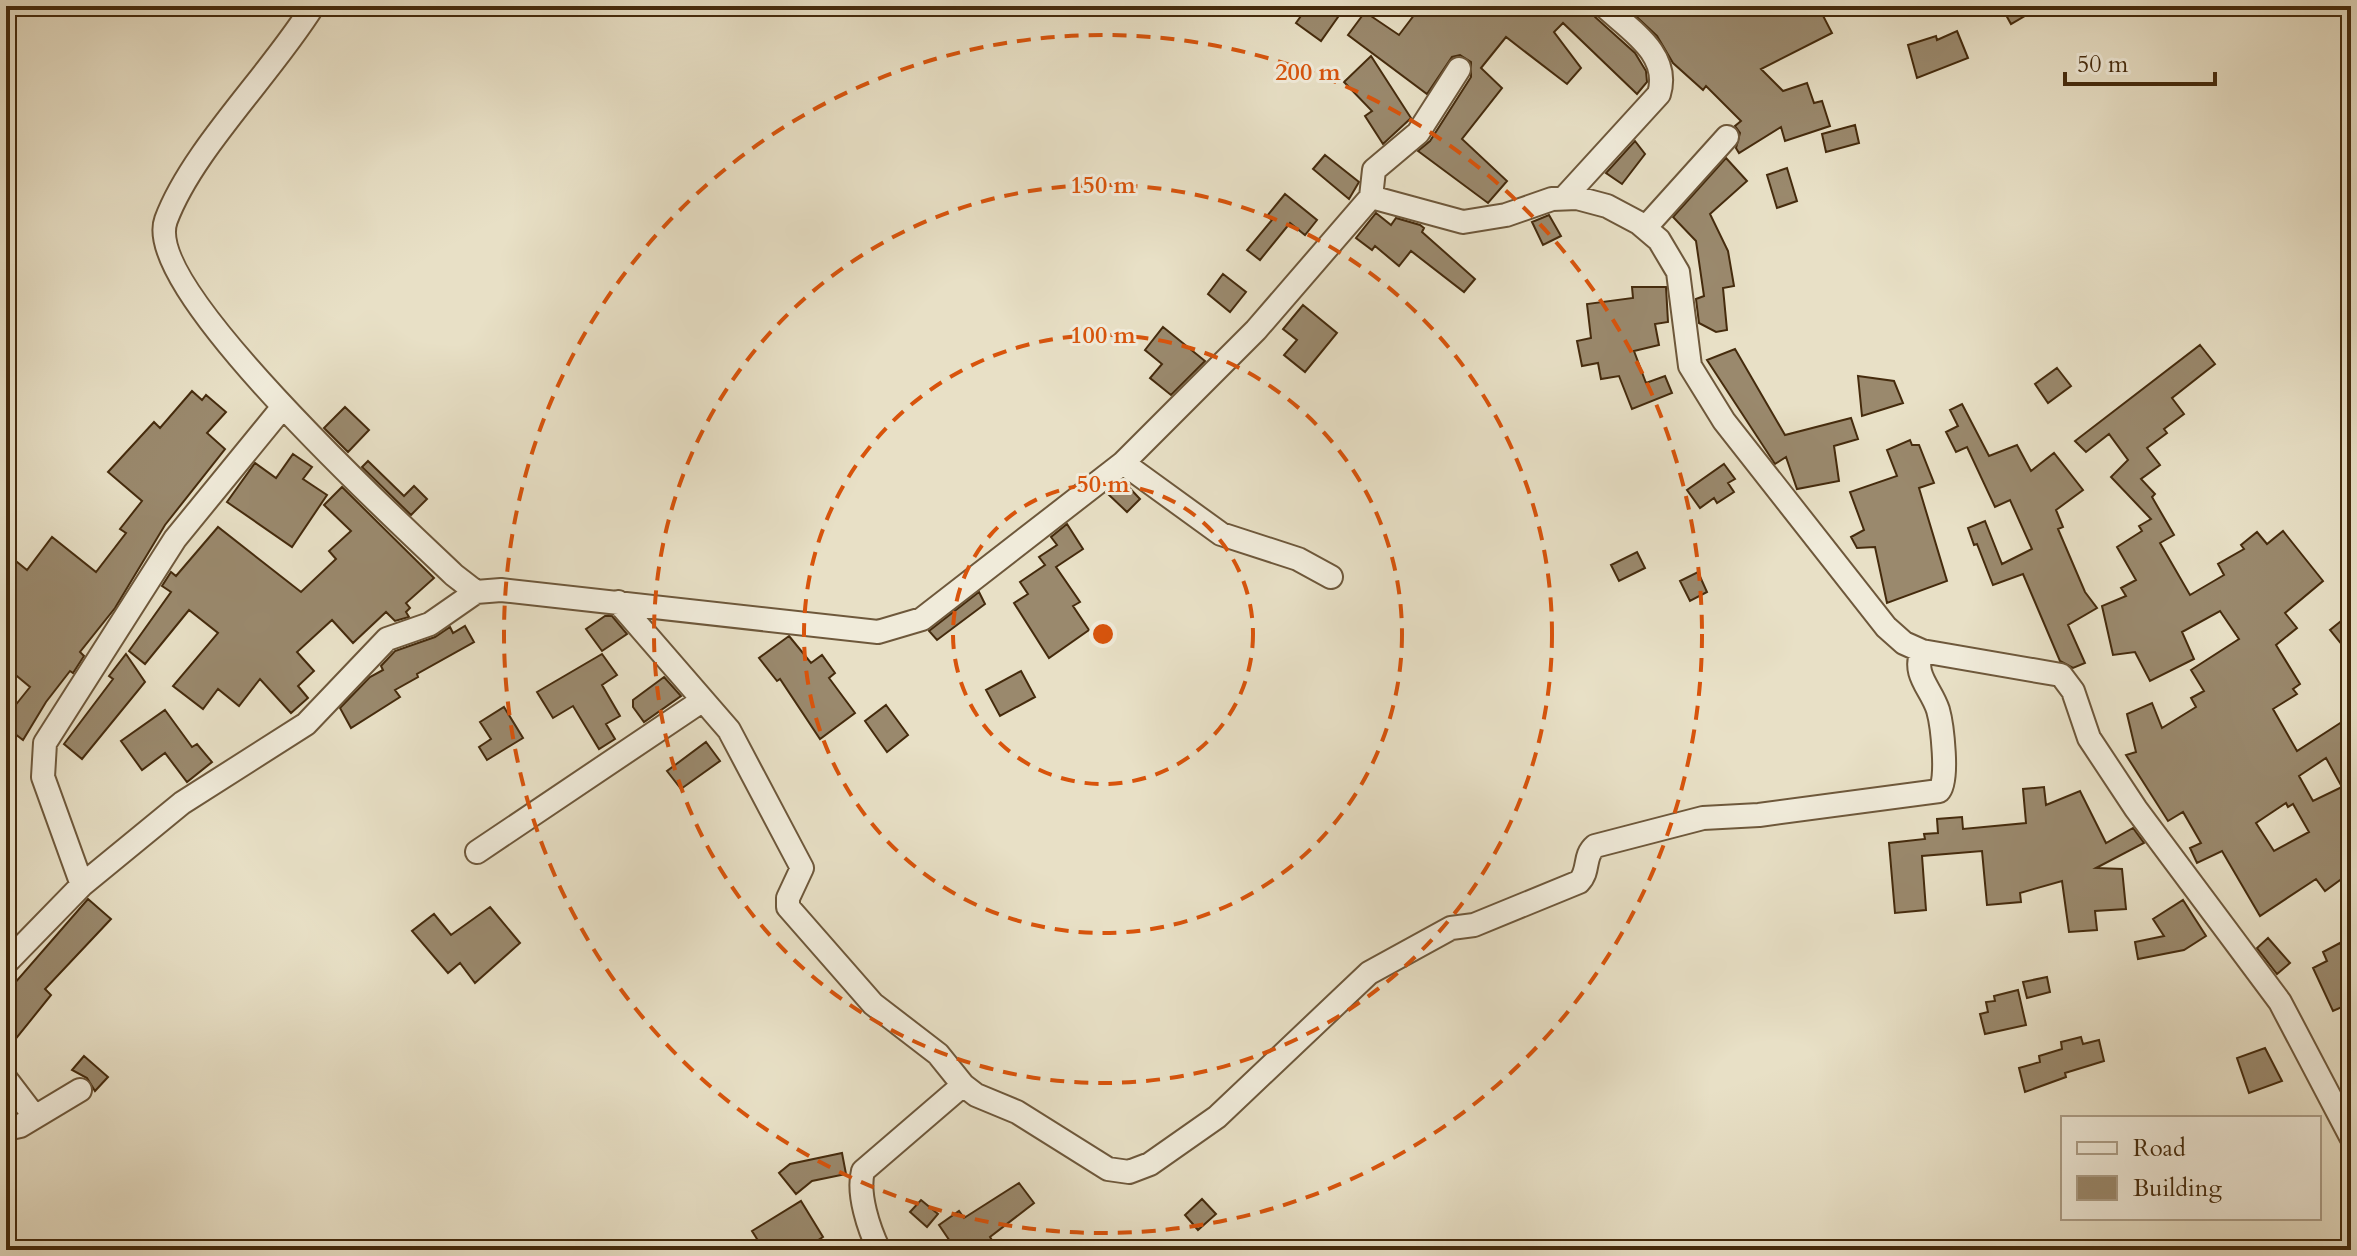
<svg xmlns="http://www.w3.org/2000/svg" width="2357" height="1256" viewBox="0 0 2357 1256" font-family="Cardo,serif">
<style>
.building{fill:#9a896d;stroke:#452b0d;stroke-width:2;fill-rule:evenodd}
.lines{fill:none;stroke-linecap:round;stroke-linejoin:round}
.minor-casing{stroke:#6e583b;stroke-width:26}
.minor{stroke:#f0ebda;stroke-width:22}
.ring{fill:none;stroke:#d8540c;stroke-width:4;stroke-dasharray:14 10}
.centre{fill:#d8540c;stroke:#f0ebda;stroke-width:4}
.ring-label{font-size:24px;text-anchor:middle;font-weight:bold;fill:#d8540c;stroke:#f0ebda;stroke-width:6;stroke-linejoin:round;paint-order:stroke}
</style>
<rect width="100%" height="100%" fill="#e8e0c6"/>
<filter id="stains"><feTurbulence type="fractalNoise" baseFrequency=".0025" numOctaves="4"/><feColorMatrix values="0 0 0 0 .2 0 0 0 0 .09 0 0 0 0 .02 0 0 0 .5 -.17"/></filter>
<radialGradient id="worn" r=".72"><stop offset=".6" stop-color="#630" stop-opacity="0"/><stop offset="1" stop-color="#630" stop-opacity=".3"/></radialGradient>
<path class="building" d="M1308,6H1322L1338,17L1321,41L1296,23Z
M1421,6H1590L1595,17L1635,53L1646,71L1647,82L1637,94L1563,23L1554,32L1581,68L1567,84L1506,37L1481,68L1502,88L1462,139L1507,181L1488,203L1418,151L1430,141L1471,77V62L1460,55L1452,57L1427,94L1348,35L1365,12L1399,35Z
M1625,6H1818L1832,33L1761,69L1783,91L1807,83L1814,103L1822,101L1830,126L1785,141L1781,127L1739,153L1736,148L1740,133L1735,126L1741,121L1706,86L1703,90L1673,63L1657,36Z
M2001,6H2042L2011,24Z
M1957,31L1968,58L1917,78L1908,45L1936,36L1937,40Z
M1371,56L1411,118L1383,144L1365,116L1372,111L1344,82Z
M1855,125L1859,143L1826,152L1822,134Z
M1635,141L1645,154L1622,184L1606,173Z
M1325,155L1359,182L1349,199L1313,169Z
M1726,158L1747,181L1710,214L1728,251L1734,286L1723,288L1727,330L1716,332L1699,323L1696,299L1704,296L1696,241L1673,217Z
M1787,168L1797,201L1777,208L1767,175Z
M1285,194L1317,220L1305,235L1290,223L1260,260L1247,250L1272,220L1267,216Z
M1376,213L1391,225L1396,218L1420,225L1424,228L1422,232L1475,279L1464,292L1411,251L1399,266L1375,246L1372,250L1356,238Z
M1549,215L1561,236L1543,245L1532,222Z
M1223,274L1246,292L1230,312L1208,294Z
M1632,287H1666L1668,322L1655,324L1659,345L1634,351L1646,383L1665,376L1672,393L1632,409L1619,376L1601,379L1598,363L1582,366L1577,341L1591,338L1587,304L1633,298Z
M1303,305L1337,333L1305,372L1284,355L1297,340L1283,329Z
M1163,327L1205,361L1171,395L1150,378L1162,364L1145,350Z
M2200,345L2215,364L2172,398L2184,414L2164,429L2167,433L2147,448L2160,465L2141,479L2155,494L2152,497L2174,535L2160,543L2190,595L2224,575L2218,564L2244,549L2241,545L2257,532L2267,544L2283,531L2323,581L2285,613L2297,628L2276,645L2300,684L2293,689L2297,694L2273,709L2297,751L2351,716V872L2325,891L2316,879L2260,916L2222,851L2197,863L2190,848L2201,843L2183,812L2168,821L2126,755L2136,752L2127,714L2152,703L2162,728L2196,707L2191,698L2204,691L2191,670L2239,639L2220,611L2182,632L2194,659L2150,681L2135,652L2113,655L2102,606L2126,596L2121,588L2136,580L2117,547L2142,531L2139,526L2151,519L2111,477L2128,460L2109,434L2086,452L2075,441ZM2326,758L2342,787L2313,801L2299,776ZM2286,803L2288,807L2293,804L2309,832L2274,851L2256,823Z
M1735,349L1785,435L1851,418L1858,439L1834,446L1839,481L1797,489L1786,457L1775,464L1707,360Z
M2057,368L2071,386L2048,403L2035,384Z
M1858,376L1894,381L1903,403L1862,416Z
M192,391L202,400L206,395L226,412L207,433L225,449L165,525L115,608L80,652L84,656L73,673L70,671L46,702L23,740L6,727V717L30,687L6,667V553L27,570L52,537L96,572L126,533L120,529L142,501L108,472L154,422L160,428Z
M1962,404L1989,456L2017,445L2031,471L2054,453L2083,490L2056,510L2063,527L2058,529L2085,592L2097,608L2068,625L2085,663L2073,668L2060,661L2023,574L1993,585L1977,544L1974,545L1968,528L1985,521L2002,564L2032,549L2010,500L1995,507L1967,447L1956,452L1946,432L1958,426L1950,410Z
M345,407L369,430L348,452L324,428Z
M1910,440L1912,445H1919L1934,483L1919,488L1947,581L1887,603L1875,547L1857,548L1851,537L1864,530L1850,492L1897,476L1887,450Z
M293,454L312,467L303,479L327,495L292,547L227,502L255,463L276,478Z
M368,461L404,496L414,486L427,499L411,515L362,467Z
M1724,464L1735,479L1728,483L1734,492L1717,503L1714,498L1700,508L1687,490Z
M1123,481L1140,499L1127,512L1107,493Z
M342,487L434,578L406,603L410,608L406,612L409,617L395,621L386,612L353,643L332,620L297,652L314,671L298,686L308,698L291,713L260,679L239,706L218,689L203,709L173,686L218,633L189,610L145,664L129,651L171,592L162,586L171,572L176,576L218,527L301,592L336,559L329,551L351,531L324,505Z
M1067,524L1083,549L1056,567L1080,602L1073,606L1089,630L1049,658L1014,603L1028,594L1020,582L1045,565L1039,557L1057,545L1051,537Z
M1637,552L1645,568L1619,581L1611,565Z
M1698,572L1707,592L1690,601L1680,581Z
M979,592L985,604L937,640L929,631Z
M2351,613V656L2330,630Z
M605,616H612L627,634L602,651L586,629Z
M465,626L474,642L417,674L418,677L395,690L400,697L351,728L340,708L370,677L383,670L381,666L395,651L435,637L450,627L453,633Z
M789,636L811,663L822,655L835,673L829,678L855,713L820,739L780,679L777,681L759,658Z
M126,654L145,682L82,759L64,744L113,679L109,676Z
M602,654L617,675L602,685L620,716L606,724L615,739L599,749L573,706L553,718L537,692Z
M1021,671L1035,697L1000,716L986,690Z
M664,677L681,696L644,722L633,707V700Z
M886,705L908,735L887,752L865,721Z
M504,707L523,738L487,760L479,747L491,739L480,722Z
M165,710L192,747L197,744L212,762L187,782L165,753L142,770L121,741Z
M706,742L720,761L681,789L667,771Z
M2044,787L2046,805L2080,791L2106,843L2133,828L2144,843L2096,868L2122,869L2126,909L2095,911L2097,930L2069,932L2062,881L2020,893L2021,902L1987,905L1982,851L1922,856L1926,910L1895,913L1889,843L1925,839L1924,834L1938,833L1937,819L1962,817L1963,829L2026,823L2023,789Z
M88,899L111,919L45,989L51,995L6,1051V993Z
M2183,900L2206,936L2184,950L2138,959L2135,942L2164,936L2153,919Z
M490,907L520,943L475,983L460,963L448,973L412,931L434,914L451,935Z
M2268,938L2290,963L2277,974L2257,948Z
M2340,943L2351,967V1003L2333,1011L2313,968L2327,961L2323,952Z
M2047,977L2050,992L2027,998L2023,982Z
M2018,990L2026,1025L1985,1034L1980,1014L1988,1012L1986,1002L1995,1001L1994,996Z
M2081,1037L2083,1044L2099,1040L2104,1061L2065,1073L2066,1077L2025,1092L2019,1068L2040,1062L2039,1056L2062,1049L2061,1042Z
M2265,1048L2282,1081L2249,1093L2237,1058Z
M84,1056L108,1077L95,1091L87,1078L72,1070Z
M842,1153L846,1174L812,1181L796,1194L779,1173L790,1164Z
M1019,1183L1034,1203L990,1237L998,1250H956L939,1225L959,1211L964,1218Z
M1202,1199L1216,1214L1198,1230L1185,1215Z
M921,1200L938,1214L927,1227L910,1212Z
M801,1201L823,1237L802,1250H764L752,1231Z"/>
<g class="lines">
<defs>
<path id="minor" d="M313,6C271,74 192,150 166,220C141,288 402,525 454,575L476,592L501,590L878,632L922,619L1123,463L1256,330L1371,197L1463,222L1506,215L1552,199L1577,198L1607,206L1639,223L1659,240L1678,272L1690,366L1724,421L1886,627L1904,643L1922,651L2061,675L2073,691L2089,738L2136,809L2280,1002L2351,1137
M1371,197L1374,170L1418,133L1459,69
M1564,198L1659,94C1671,54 1630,30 1604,6
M1645,228L1727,137
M1123,463L1221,534L1298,559L1331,577
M618,602L729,730L802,868L788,898V907L873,1004L938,1054L963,1085L976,1095L1017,1112L1108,1169L1129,1172L1150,1164L1217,1117L1369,973L1451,928L1474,925L1579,882C1590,871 1583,856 1595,846L1703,818L1759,815L1939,791C1949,782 1942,724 1938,710C1931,688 1912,675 1922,651
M477,852L703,700
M82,885L182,803L306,724L387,639L430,624L476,592
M6,963L82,885L43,777L45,743L175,539L282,408
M6,1079L35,1117
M6,1129L20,1126L80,1090
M879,1250C869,1229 857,1194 863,1171L963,1085"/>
</defs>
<use href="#minor" class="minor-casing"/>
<use href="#minor" class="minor"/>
</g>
<g class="ring">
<circle cx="1103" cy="634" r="150"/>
<circle cx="1103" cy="634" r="299"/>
<circle cx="1103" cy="634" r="449"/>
<circle cx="1103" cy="634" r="599"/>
</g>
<circle cx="1103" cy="634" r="12" class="centre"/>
<g class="ring-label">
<text x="1308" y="80">200 m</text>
<text x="1103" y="193">150 m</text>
<text x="1103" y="343">100 m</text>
<text x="1103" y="492">50 m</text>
</g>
<rect width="2357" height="1256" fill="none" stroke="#e8e0c6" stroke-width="32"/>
<rect x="8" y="8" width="2341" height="1240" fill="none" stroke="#452b0d" stroke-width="4"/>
<rect x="16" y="16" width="2325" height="1224" fill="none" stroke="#452b0d" stroke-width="2"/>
<rect x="2061" y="1116" width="260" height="104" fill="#f0ebda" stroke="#ac9e88" stroke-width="2"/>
<rect x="2077" y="1142" width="40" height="12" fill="#f0ebda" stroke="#ac9e88" stroke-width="2"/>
<text x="2133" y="1156" font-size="24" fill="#452b0d">Road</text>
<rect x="2077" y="1176" width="40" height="24" fill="#9a896d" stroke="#ac9e88" stroke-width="2"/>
<text x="2133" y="1196" font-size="24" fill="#452b0d">Building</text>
<path d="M2065 72v12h150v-12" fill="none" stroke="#452b0d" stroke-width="4"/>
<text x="2077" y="72" font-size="24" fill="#452b0d" stroke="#f0ebda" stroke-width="6" paint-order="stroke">50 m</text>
<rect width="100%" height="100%" filter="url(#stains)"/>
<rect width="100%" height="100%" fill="url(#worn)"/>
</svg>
